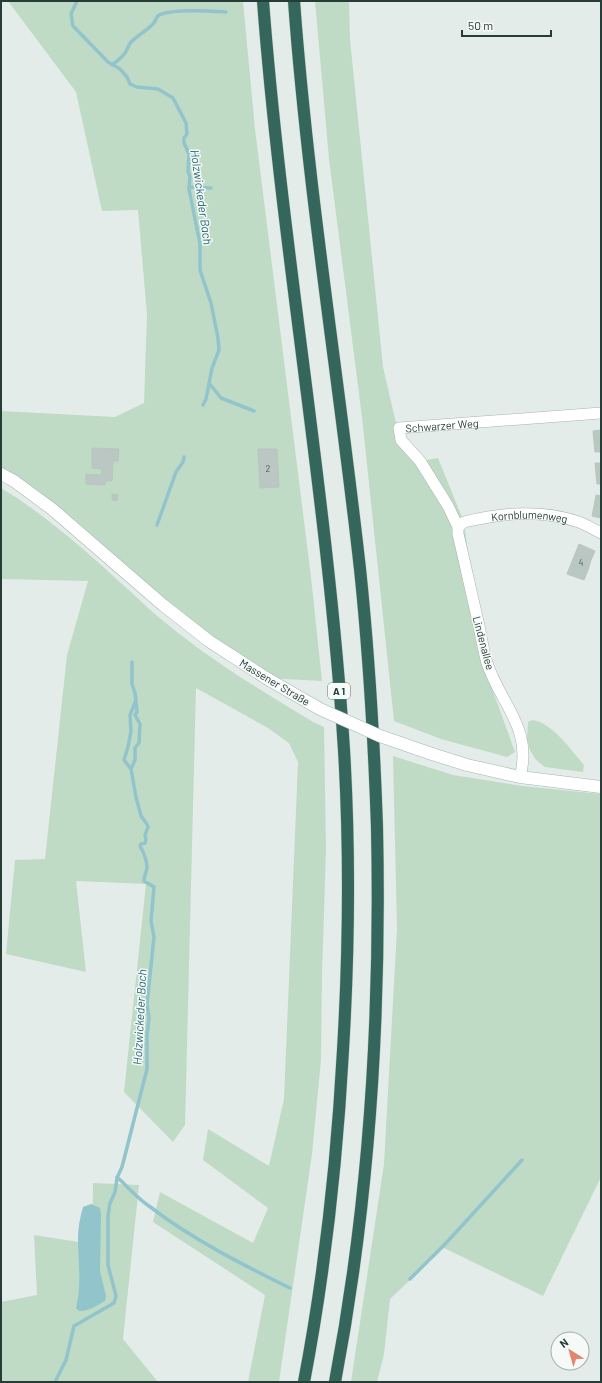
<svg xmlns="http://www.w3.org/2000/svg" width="602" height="1383" viewBox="0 0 602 1383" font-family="Barlow,sans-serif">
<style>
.green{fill:#bfdbc6}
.water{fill:#92c4cc}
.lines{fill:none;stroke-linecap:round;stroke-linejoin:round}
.stream{stroke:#92c4cc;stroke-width:3.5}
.building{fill:#bac7c2;stroke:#b7c6bf}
.street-casing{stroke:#a7b4b0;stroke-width:12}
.secondary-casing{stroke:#a4b7b0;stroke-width:13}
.highway-casing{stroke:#c2c9c7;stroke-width:13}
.street{stroke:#fff;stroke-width:11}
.secondary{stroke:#fff;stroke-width:12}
.highway{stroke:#34665b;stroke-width:12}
.secondary-bridge-casing{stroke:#a4b7b0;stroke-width:13;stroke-linecap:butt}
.secondary-bridge{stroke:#fff;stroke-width:12}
.labels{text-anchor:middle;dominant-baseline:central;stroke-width:3;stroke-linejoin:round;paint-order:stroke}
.number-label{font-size:9px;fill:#4a6059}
.shield{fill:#f5f9f7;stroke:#637570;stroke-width:1}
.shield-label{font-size:10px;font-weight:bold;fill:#253d36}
.street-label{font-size:11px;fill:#253d36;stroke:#f5f9f7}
.water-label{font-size:12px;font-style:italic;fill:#246873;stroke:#f5f9f7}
</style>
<rect width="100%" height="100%" fill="#e4ece9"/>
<path class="green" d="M8,1H243L255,129L311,577L322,681L266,678L1,474V411L115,417L144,403L147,315L138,210L102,211L76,92Z
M315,1H349L350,39L383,367L396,423L420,461L438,458L464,522L481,658L515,752L507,757L441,739L394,721L362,417L329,159Z
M1,488C48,516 90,555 131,592C143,603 154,614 167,624C212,661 263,692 313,722L324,727L326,849L322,975L321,1060L312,1154L279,1382H248L265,1295L153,1222L160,1192L253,1243L268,1208L203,1160L208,1129L269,1166L284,1099L298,762L289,743L268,728L196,688L185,1125L173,1142L124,1092L146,884L76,881L86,972L6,954L15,860L45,859L67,655L88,581L1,579Z
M532,720C553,723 571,750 584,765L583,772L545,767L536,760L530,750L527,739L528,722Z
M393,756L453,775L522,786L601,794V1177L543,1296L444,1248L390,1299L384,1354L377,1382H351L384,1164L397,929Z
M93,1183L139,1185L123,1339L158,1382H1V1302L37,1295L34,1235L92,1244Z"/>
<path class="water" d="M91,1204L100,1208L101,1214L100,1271L106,1296L105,1301C96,1306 89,1311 79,1311L76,1308C82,1285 78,1262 78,1238C78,1228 80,1217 83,1207Z"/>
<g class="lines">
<path class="stream" d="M77,1L71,14L73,26L108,62L120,69L127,77L130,84L137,87L158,89L173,98L186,123L187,134L184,138V143L189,154L188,171L190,177L189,189L200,244V270L211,303L218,338L219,350L212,368L206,399L203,405
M112,65C116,62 123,56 125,53C128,49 128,45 131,42C137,36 146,31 152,25C156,22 155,18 159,15C173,8 211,11 226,12
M189,187L211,188
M209,383L221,398L254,411
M157,525L176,472L183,462L184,457
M131,769L135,760V748L139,743L140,724L135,715L137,712L136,702
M117,1177C128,1187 137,1198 149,1206C192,1239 241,1264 290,1288
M410,1279L447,1242L522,1160
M55,1382L66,1360L74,1326L114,1303L116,1296L108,1265V1216L110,1203L115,1192L117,1178L122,1167L147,1069V1035L149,1018L147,1004L154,937L151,921L154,887L144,881C144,876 146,873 147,868C147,859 144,853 140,846L141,844L145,843L146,839L145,835L148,827L147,824L141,816L136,797L131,769L124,760L128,747L131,731L130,715L136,700L135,693L132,684V662"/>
</g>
<path class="building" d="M601,430V441L594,442L593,431Z
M601,441V452H595L594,442Z
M92,448L119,449L118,461H113L112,481H105V485L86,484V474L101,475L102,469L92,468Z
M258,449H277L279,487L260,488Z
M595,463H601V473L596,474Z
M601,473V484H597L596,474Z
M112,494L118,495L117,501L112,500Z
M596,495L601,496V507L594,506Z
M594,506L601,507V518L592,516Z
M579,544L595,551L591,560L575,554Z
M575,554L591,560L588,570L571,564Z
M571,564L588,570L584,580L567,574Z"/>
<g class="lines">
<defs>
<g id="street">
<path id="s1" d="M458,527L464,522C502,513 541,509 579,522C586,525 594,529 601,533"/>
<path id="s2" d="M520,777C533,728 501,705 487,663C483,649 481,635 478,621C471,592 465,563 458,534V527L448,506L420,461L401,440L399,428L601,413"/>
</g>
<path id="secondary" d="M1,474L14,481L52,509L163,605L209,641L266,678
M432,754L467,765L520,777L601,787"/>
<path id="highway" d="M263,1C282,251 328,499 344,750C350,850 349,950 343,1050C337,1161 325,1272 304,1382
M294,1C308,191 339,380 360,569C369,655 374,741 377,827C381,1012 370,1199 335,1382"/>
</defs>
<use href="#street" class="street-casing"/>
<use href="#secondary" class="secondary-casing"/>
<use href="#highway" class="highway-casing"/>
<use href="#street" class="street"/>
<use href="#secondary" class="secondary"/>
<use href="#highway" class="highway"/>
<defs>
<path id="secondary-bridge" d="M266,678L320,709L380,736L432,754"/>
</defs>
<use href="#secondary-bridge" class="secondary-bridge-casing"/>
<use href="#secondary-bridge" class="secondary-bridge"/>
</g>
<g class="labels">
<g class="number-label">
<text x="268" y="468">2</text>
<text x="581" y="562">4</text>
</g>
<rect class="shield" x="328" y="683" width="22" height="16" rx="3"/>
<g class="shield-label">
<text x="339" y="691">A 1</text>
</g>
<g class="street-label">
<text stroke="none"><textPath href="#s2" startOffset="421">Schwarzer Weg</textPath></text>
<text stroke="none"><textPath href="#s1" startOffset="74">Kornblumenweg</textPath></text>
<text transform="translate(484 643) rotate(75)">Lindenallee</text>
<text transform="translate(275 682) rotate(31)">Massener Straße</text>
</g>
<g class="water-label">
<text transform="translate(202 197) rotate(82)">Holzwickeder Bach</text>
<text transform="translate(139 1017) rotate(-87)">Holzwickeder Bach</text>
</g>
</g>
<rect width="602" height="1383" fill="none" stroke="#253d36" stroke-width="4"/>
<g transform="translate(570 1351) rotate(323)"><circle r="19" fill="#f5f9f7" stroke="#a2aeaa"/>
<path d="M0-3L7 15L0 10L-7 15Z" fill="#e58569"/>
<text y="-6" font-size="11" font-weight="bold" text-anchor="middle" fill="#253d36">N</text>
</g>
<path d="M462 30v6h89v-6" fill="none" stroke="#253d36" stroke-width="2"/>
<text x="468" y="30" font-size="12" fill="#253d36" stroke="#f5f9f7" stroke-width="3" paint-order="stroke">50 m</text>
</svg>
